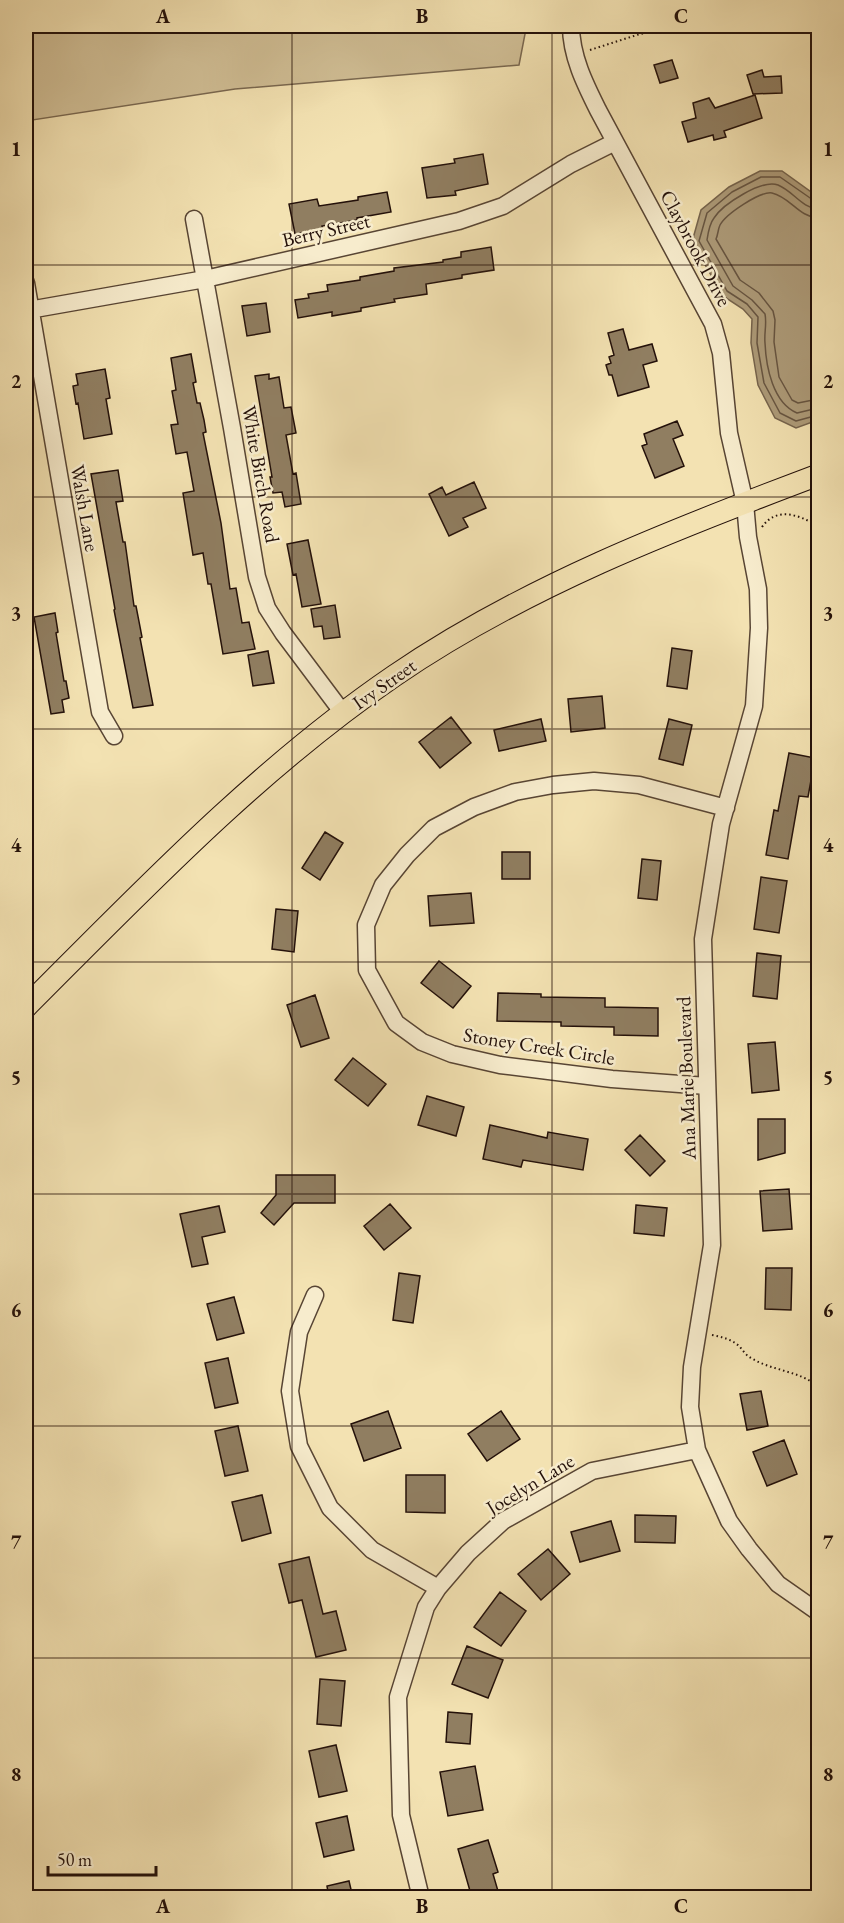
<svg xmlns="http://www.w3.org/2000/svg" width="844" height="1923" viewBox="0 0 844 1923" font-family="'EB Garamond',serif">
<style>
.green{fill:#d0be95;stroke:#7a6850;stroke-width:1.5}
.water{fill:#ad9b79;stroke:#76644d;stroke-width:1.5}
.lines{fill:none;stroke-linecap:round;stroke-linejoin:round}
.shore{stroke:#685642;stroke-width:1.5}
.building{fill:#907e61;stroke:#24110a;stroke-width:1.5}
.minor-casing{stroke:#584534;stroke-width:19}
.major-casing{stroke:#24110a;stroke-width:23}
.path{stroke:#24110a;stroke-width:2;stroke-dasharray:1.5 3;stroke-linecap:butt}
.minor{stroke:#f7eccd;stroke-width:16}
.major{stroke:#f3e2b2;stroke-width:21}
.grid{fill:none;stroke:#24110a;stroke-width:1.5;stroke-opacity:0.55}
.labels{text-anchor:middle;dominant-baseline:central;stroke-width:5;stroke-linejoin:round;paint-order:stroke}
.street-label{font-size:20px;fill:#24110a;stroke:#f7eccd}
.neatline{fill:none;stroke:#24110a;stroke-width:2}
.grid-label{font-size:20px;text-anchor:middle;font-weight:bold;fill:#24110a}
</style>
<rect width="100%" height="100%" fill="#f3e2b2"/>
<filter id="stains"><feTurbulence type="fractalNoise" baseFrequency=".00333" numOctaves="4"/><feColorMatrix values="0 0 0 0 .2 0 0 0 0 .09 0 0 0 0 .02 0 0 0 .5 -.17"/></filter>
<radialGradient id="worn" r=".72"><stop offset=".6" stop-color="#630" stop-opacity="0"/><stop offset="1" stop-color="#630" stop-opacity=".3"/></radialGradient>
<path class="green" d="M26,26H522L525,34L519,65L235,89L26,121Z"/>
<path class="water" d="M760,171H782L818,197V420L796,428L775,418L758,385L751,343L752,319L743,309L723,296L692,242L701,210L729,187Z"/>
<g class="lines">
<path class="shore" d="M818,201L813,200L780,177H761L732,192L707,213L699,241L727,291L747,304L758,317L757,343L764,383L780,413L796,421L818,415
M818,209C802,208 793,191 778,185C762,179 723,204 714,218C710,223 708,233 707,240L733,286L752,300L765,314C767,324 764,333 765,343C766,367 773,403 797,413L818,408
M818,218C799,217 790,197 772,193C760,191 726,214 720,225C718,229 718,235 716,239L740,280L759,293L773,311L775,320L774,342L779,377L792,400L798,403L818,399"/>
</g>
<path class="building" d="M672,60L678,78L660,83L654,65Z
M762,70L764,77L781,76L782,93L753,94L747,75Z
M755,95L762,118L724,131L726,137L714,140L713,135L688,142L682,122L696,118L693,103L709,98L715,108Z
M483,154L488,184L455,191L456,195L427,198L422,168L455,163L454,159Z
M387,192L391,212L357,218V220L322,226L323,230L295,234L289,204L317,199L319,206L358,200V197Z
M491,247L494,270L462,275V278L426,284L427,294L394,299L395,302L361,308V311L332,316V312L298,318L295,300L309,298L308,294L328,291L327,285L360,280V277L394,271V268L443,262V260L461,257V252Z
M266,303L270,332L247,336L242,306Z
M623,329L629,350L652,344L657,361L643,365L649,387L618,396L612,375H609L606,365L611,363L609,357L614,355L608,333Z
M191,354L196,382L193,383L197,403H200L204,420L206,432L203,433L221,523L230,589L236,588L242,623L249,622L255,649L223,654L211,584H208L203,553L193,555L183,493L194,491L187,452L176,454L171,425L178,424L172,391L176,390L171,358Z
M105,369L110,398L106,399L112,434L84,439L78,403L76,404L73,386L78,385L76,374Z
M269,374V379L279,377L284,408L291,407L296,433L286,435L293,474L296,473L301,504L285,507L282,492L273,493L270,477H272L255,376Z
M677,421L683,435L673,439L684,466L655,478L642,446L647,444L644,434Z
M118,470L123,501L116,502L123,542H125L134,606H136L142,637L140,638L153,705L133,708L114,610L115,609L91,474Z
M474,482L486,508L463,518L468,527L449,536L429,494L442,487L446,495Z
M308,540L321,604L302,607L296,574L293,575L287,544Z
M335,605L340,637L324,639L322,626L314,627L311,609Z
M55,613L58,632L56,633L64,681H66L69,698L62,700L64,712L51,714L34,617Z
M672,648L692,651L687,689L667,686Z
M268,651L274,683L253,686L248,655Z
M602,696L605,728L571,732L568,699Z
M451,717L471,743L440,768L419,742Z
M541,719L546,741L499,751L494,730Z
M669,719L692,725L683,765L659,759Z
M789,753L815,758L808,797L799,796L788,859L766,855L774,810L778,811Z
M325,832L343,843L320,880L302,868Z
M502,852H530V879H502Z
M642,859L661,861L657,900L638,898Z
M761,877L787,881L779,933L754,929Z
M471,893L474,923L430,926L428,896Z
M276,909L298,911L294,952L272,949Z
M757,953L781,956L777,999L753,996Z
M439,961L471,986L453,1008L421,983Z
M498,993L541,994V997L605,998V1007L658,1008V1036L614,1035V1027L561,1026V1022L497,1021Z
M315,995L329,1038L301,1047L287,1005Z
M775,1042L779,1090L752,1093L748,1044Z
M353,1058L386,1084L368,1106L335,1080Z
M427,1096L464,1107L456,1136L418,1125Z
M758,1119H785V1153L758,1160Z
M490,1125L547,1138L548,1132L588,1139L583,1170L523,1160L521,1167L483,1159Z
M640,1135L665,1161L650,1176L625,1150Z
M276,1175H335V1203H294L274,1225L261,1213L276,1195Z
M789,1189L792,1229L763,1231L760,1191Z
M390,1204L411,1228L384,1250L364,1226Z
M636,1205L667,1208L664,1236L634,1233Z
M219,1206L225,1232L202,1237L208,1264L192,1267L180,1214Z
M766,1268H792L791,1310L765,1309Z
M399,1273L420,1276L413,1323L393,1320Z
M234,1297L244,1333L217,1340L207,1304Z
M228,1358L238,1403L215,1408L205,1363Z
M761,1391L768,1426L747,1430L740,1394Z
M388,1411L401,1448L364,1461L351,1424Z
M501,1411L520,1439L487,1461L468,1434Z
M238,1426L248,1471L225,1476L215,1431Z
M784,1440L797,1474L767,1486L753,1452Z
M406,1475H445V1513L406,1512Z
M262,1495L271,1533L242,1541L232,1502Z
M635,1515L676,1516L675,1543L635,1542Z
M611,1521L620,1551L580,1562L571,1532Z
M548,1549L570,1574L541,1600L518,1574Z
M309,1557L323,1614L336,1611L346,1650L316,1657L302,1600L289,1603L279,1564Z
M500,1592L526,1611L501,1646L474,1627Z
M467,1646L503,1660L488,1698L452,1684Z
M320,1679L345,1681L341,1726L317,1724Z
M448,1712L472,1714L470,1744L446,1742Z
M336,1745L347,1791L319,1797L309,1751Z
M475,1766L483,1810L448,1816L440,1772Z
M347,1816L354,1850L324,1857L316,1823Z
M488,1840L498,1872L493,1874L500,1898H472L458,1849Z
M349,1881L353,1898H329L327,1886Z"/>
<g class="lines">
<defs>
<path id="minor" d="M571,26C571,56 585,84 598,110L713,324L721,353L729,433L745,503L748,537L758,589L759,628L754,706L721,824L703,939L712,1245L692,1367L690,1407L697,1450L729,1521L749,1549L778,1584L818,1612
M194,219L232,428L257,577L267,608L283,633L343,713
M26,283L100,712L114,736
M29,310L205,279L459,221L503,206L571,164L615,142
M707,1086L612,1079L500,1065L452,1054L422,1042L396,1023L367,970L366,925L383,885L407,855L434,828L474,807L515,792L553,785L594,781L639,785L726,808
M315,1295L299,1332L290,1391L299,1446L330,1508L372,1550L438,1588
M421,1898L401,1815L398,1697L426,1607L438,1588L468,1553L503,1521L592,1471L697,1450"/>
<path id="major" d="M26,1007C142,891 258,769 394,676C524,587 672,530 818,475"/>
</defs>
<use href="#minor" class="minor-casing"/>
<use href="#major" class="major-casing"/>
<path class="path" d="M590,50L640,34L683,26
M762,527C777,506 799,515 818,526
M712,1335C722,1337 731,1339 739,1346C742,1349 745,1354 748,1356C769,1371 800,1370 818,1387"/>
<use href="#minor" class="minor"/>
<use href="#major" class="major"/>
</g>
<path class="grid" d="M292,26V1898M552,26V1898M26,265H818M26,497H818M26,729H818M26,962H818M26,1194H818M26,1426H818M26,1658H818"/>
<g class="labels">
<g class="street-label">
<text transform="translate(326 230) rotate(-13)">Berry Street</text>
<text transform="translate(696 248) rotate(62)">Claybrook Drive</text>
<text transform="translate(261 474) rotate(80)">White Birch Road</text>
<text transform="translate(85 508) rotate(80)">Walsh Lane</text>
<text transform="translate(384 684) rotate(-35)">Ivy Street</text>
<text transform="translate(539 1046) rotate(9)">Stoney Creek Circle</text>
<text transform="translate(686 1078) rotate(-92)">Ana Marie Boulevard</text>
<text transform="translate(530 1484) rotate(-31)">Jocelyn Lane</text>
</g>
</g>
<rect width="844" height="1923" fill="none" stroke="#f3e2b2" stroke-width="66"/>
<path d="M48 1866v9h108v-9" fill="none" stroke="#24110a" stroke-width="3"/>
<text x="57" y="1866" font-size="18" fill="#24110a" stroke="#f7eccd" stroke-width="4.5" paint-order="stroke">50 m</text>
<rect x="33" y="33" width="778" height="1857" class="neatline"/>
<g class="grid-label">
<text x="163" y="23">A</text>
<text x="422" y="23">B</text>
<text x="681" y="23">C</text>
<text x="16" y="156">1</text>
<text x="828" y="156">1</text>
<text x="16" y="388">2</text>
<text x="828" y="388">2</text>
<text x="16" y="620">3</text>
<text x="828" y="620">3</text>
<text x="16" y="852">4</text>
<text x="828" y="852">4</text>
<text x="16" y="1084">5</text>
<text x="828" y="1084">5</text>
<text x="16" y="1317">6</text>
<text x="828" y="1317">6</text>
<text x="16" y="1549">7</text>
<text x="828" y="1549">7</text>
<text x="16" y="1781">8</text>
<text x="828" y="1781">8</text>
<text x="163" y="1913">A</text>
<text x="422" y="1913">B</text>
<text x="681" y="1913">C</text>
</g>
<rect width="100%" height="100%" filter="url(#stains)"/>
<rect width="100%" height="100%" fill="url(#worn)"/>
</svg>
